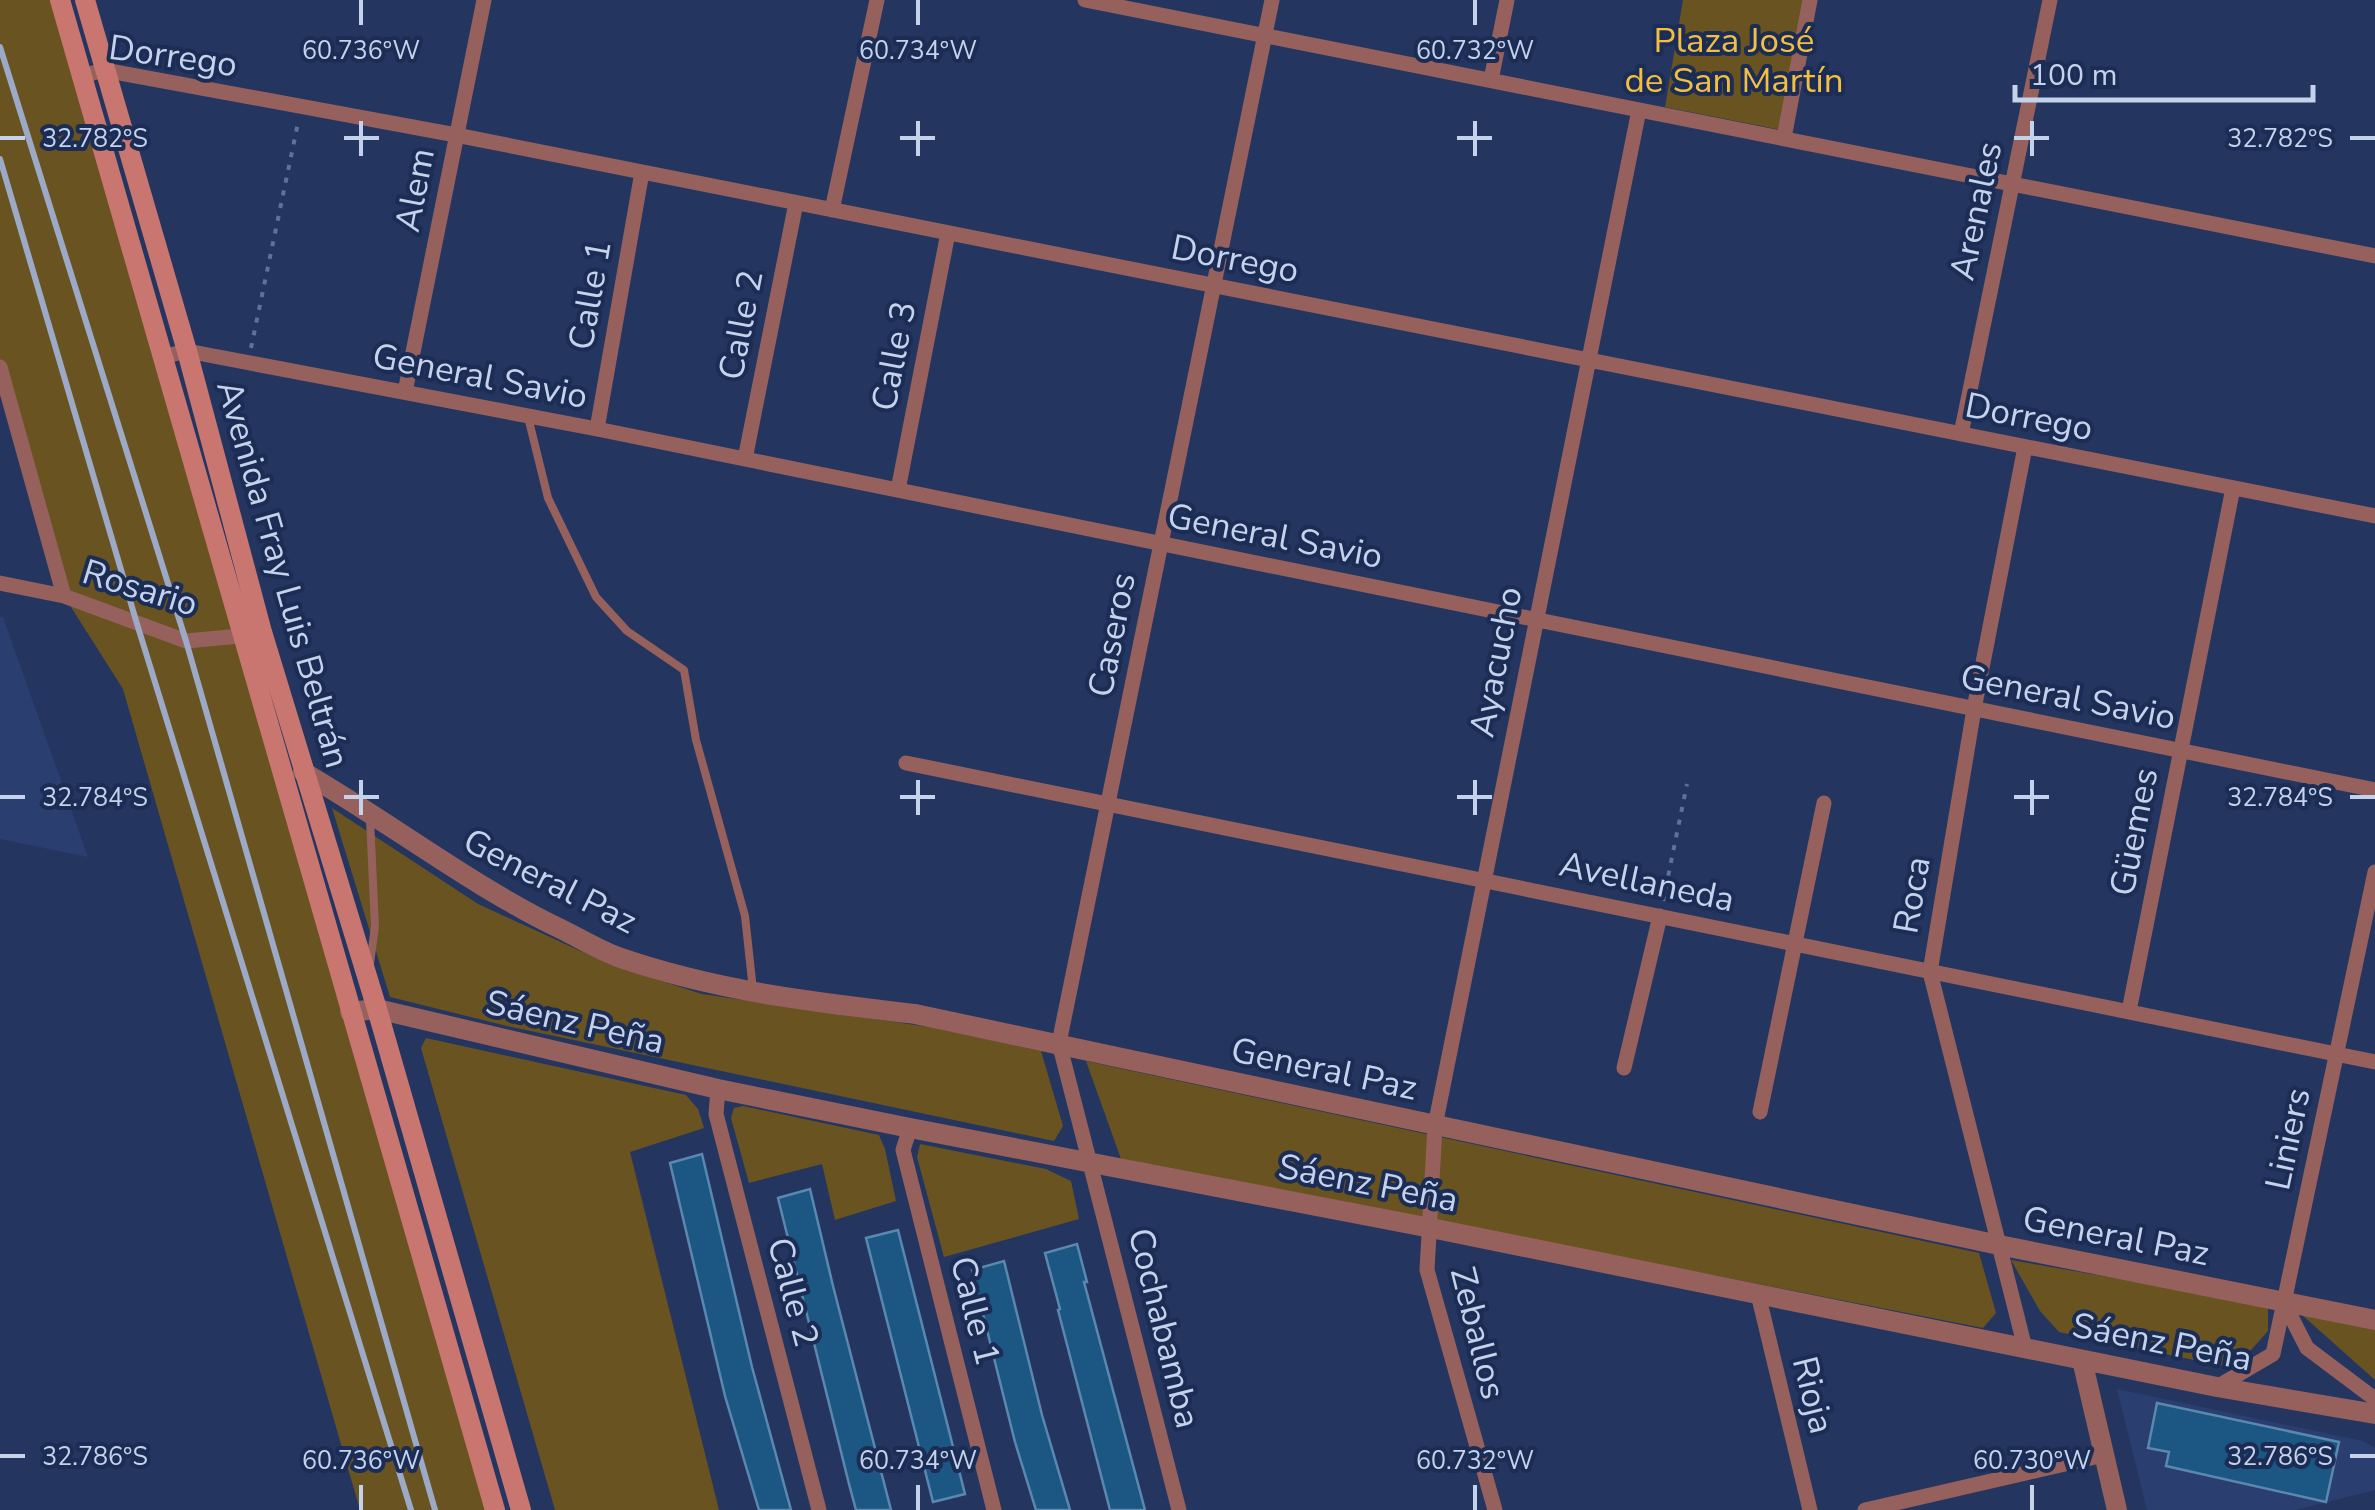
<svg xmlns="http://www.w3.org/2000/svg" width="2375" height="1510" viewBox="0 0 2375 1510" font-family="'Nunito Sans',sans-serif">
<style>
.built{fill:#2a3e6f}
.green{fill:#695321}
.building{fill:#1c5682;stroke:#5a88af;stroke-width:2.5}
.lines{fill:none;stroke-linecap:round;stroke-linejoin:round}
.path{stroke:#617295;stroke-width:4;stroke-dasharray:5 8;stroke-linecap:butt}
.service{stroke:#96615d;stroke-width:8}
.minor{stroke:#96615d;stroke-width:15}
.tertiary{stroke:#96615d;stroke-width:20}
.secondary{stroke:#ca7670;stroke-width:20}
.rail{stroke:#9caac8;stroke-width:6}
.ticks{fill:none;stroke:#c5d2ec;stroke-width:4}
.labels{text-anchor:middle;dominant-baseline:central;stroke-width:8;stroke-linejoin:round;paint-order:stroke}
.park-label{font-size:35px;fill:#f3bf42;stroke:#1b2c55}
.street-label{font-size:35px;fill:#c5d2ec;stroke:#1b2c55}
.ticks-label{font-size:25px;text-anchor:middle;fill:#c5d2ec;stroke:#1b2c55;stroke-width:8;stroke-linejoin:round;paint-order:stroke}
</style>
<rect width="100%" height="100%" fill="#243660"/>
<path class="built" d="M0,617H3L88,857L0,839Z
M2117,1389L2363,1441L2375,1448V1490L2296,1510H2147Z"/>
<path class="green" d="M0,0H60L495,1510H360L123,689L64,596L0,367Z
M1683,0H1805L1781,130L1665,107Z
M332,808L478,904L611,965L702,994L929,1027L1041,1051L1063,1126L1054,1141L507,1026L390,997Z
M426,1038L686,1095L698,1109L704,1128L630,1152L719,1510H555L421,1048Z
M1086,1061L1979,1253L1996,1313L1983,1328L1121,1159Z
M743,1106L879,1135L885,1149L896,1201L835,1220L822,1164L749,1183L731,1118L734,1108Z
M920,1144L1046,1169L1071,1181L1079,1219L944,1257L917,1157Z
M2011,1260L2268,1305V1331L2251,1350L2223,1366L2059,1332L2040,1311Z
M2301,1314L2375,1328V1380Z"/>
<path class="building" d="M702,1154L752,1367L791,1510H759L725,1396L670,1163Z
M810,1189L833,1286L891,1510H856L849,1484L778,1198Z
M898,1230L965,1494L933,1502L866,1238Z
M1077,1244L1087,1282H1084L1145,1510H1110L1058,1310L1060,1309L1045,1253Z
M1004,1261L1042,1415L1070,1510H1036L1015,1442L972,1270Z
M2157,1403L2339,1442L2326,1502L2166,1466L2169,1452L2148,1448Z"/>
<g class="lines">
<path class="path" d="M251,348L298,123
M1663,901L1687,784"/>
<path class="service" d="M528,417L548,498L596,597L627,631L684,670L696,740L745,916L753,990
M370,964L375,926L370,819"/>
<path class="minor" d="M1085,0L2375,256
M82,76L104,70L456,135L2375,516
M1491,80L1507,0
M1784,138L1810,0
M832,210L877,0
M161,357L187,351L597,429L2375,790
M0,367L64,596
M405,392L484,0
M597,429L642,172
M1961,434L2050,0
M2025,447L1974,709L1930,972L2025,1348
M745,459L796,203
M898,490L948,233
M0,583L64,596L186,641L251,635
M906,763L2375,1062
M2129,1011L2233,488
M1624,1068L1660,916
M718,1089L716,1114L819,1510
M1760,1112L1824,803
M910,1128L903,1150L994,1510
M1758,1294L1810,1510
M2284,1303L2307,1348L2375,1399
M2217,1387L2273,1354L2375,872
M1179,1510L1059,1043L1272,0
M1495,1510L1427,1270L1435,1126L1639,110
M1865,1510L2104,1455"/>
<path class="tertiary" d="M303,772C391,823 471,886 563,930C581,939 599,950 618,957C716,991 813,1002 915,1014L1999,1245L2375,1320
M350,1012L377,1009L718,1089L910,1128L1431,1228L2217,1387L2375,1414
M2082,1360L2117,1510"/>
<path class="secondary" d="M60,0L495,1510
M85,0L187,351L262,632L377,1009L521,1510"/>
<path class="rail" d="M0,47L186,641L435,1510
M0,159L137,624L411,1510"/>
</g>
<path class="ticks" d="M361,0V25M918,0V25M1475,0V25M361,121V156M918,121V156M1475,121V156M2032,121V156M0,138H25M344,138H379M900,138H935M1457,138H1492M2014,138H2049M2350,138H2375M361,780V815M918,780V815M1475,780V815M2032,780V815M0,797H25M344,797H379M900,797H935M1457,797H1492M2014,797H2049M2350,797H2375M0,1456H25M2350,1456H2375M361,1485V1510M918,1485V1510M1475,1485V1510M2032,1485V1510"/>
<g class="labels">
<g class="park-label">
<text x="1734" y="40">Plaza José<tspan x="1734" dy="40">de San Martín</tspan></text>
</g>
<g class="street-label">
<text transform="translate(173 56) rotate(8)">Dorrego</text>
<text transform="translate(415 190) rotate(-79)">Alem</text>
<text transform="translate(1976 211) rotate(-78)">Arenales</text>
<text transform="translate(1235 259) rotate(11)">Dorrego</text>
<text transform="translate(590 295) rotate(-80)">Calle 1</text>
<text transform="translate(741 325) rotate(-79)">Calle 2</text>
<text transform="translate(894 356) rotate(-79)">Calle 3</text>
<text transform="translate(480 376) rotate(11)">General Savio</text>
<text transform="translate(2029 417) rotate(11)">Dorrego</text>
<text transform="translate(1275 536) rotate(11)">General Savio</text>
<text transform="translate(283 574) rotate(74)">Avenida Fray Luis Beltrán</text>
<text transform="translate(140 588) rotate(17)">Rosario</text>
<text transform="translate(1112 635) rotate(-79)">Caseros</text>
<text transform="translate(1496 662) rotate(-79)">Ayacucho</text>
<text transform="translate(2068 697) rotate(11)">General Savio</text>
<text transform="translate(2134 832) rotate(-79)">Güemes</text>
<text transform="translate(550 881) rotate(27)">General Paz</text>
<text transform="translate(1647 882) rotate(12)">Avellaneda</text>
<text transform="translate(1912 895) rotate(-80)">Roca</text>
<text transform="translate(575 1022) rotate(13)">Sáenz Peña</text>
<text transform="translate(1324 1069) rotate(12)">General Paz</text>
<text transform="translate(2288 1139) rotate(-78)">Liniers</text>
<text transform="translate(1368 1183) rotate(11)">Sáenz Peña</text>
<text transform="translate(2116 1236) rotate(11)">General Paz</text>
<text transform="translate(793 1292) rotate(75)">Calle 2</text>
<text transform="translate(975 1311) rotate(76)">Calle 1</text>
<text transform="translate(1164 1328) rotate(76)">Cochabamba</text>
<text transform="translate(1478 1333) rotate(76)">Zeballos</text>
<text transform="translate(2162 1342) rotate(11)">Sáenz Peña</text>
<text transform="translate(1813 1395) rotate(76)">Rioja</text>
</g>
</g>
<g class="ticks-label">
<text x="361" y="59">60.736°W</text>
<text x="918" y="59">60.734°W</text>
<text x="1475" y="59">60.732°W</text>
<text x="95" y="147">32.782°S</text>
<text x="2280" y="147">32.782°S</text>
<text x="95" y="806">32.784°S</text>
<text x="2280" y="806">32.784°S</text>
<text x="95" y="1465">32.786°S</text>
<text x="2280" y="1465">32.786°S</text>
<text x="361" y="1469">60.736°W</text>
<text x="918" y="1469">60.734°W</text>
<text x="1475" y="1469">60.732°W</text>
<text x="2032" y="1469">60.730°W</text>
</g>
<path d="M2015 85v15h298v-15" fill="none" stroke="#c5d2ec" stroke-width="5"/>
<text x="2030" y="85" font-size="30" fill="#c5d2ec" stroke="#1b2c55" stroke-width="8" paint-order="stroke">100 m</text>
</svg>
